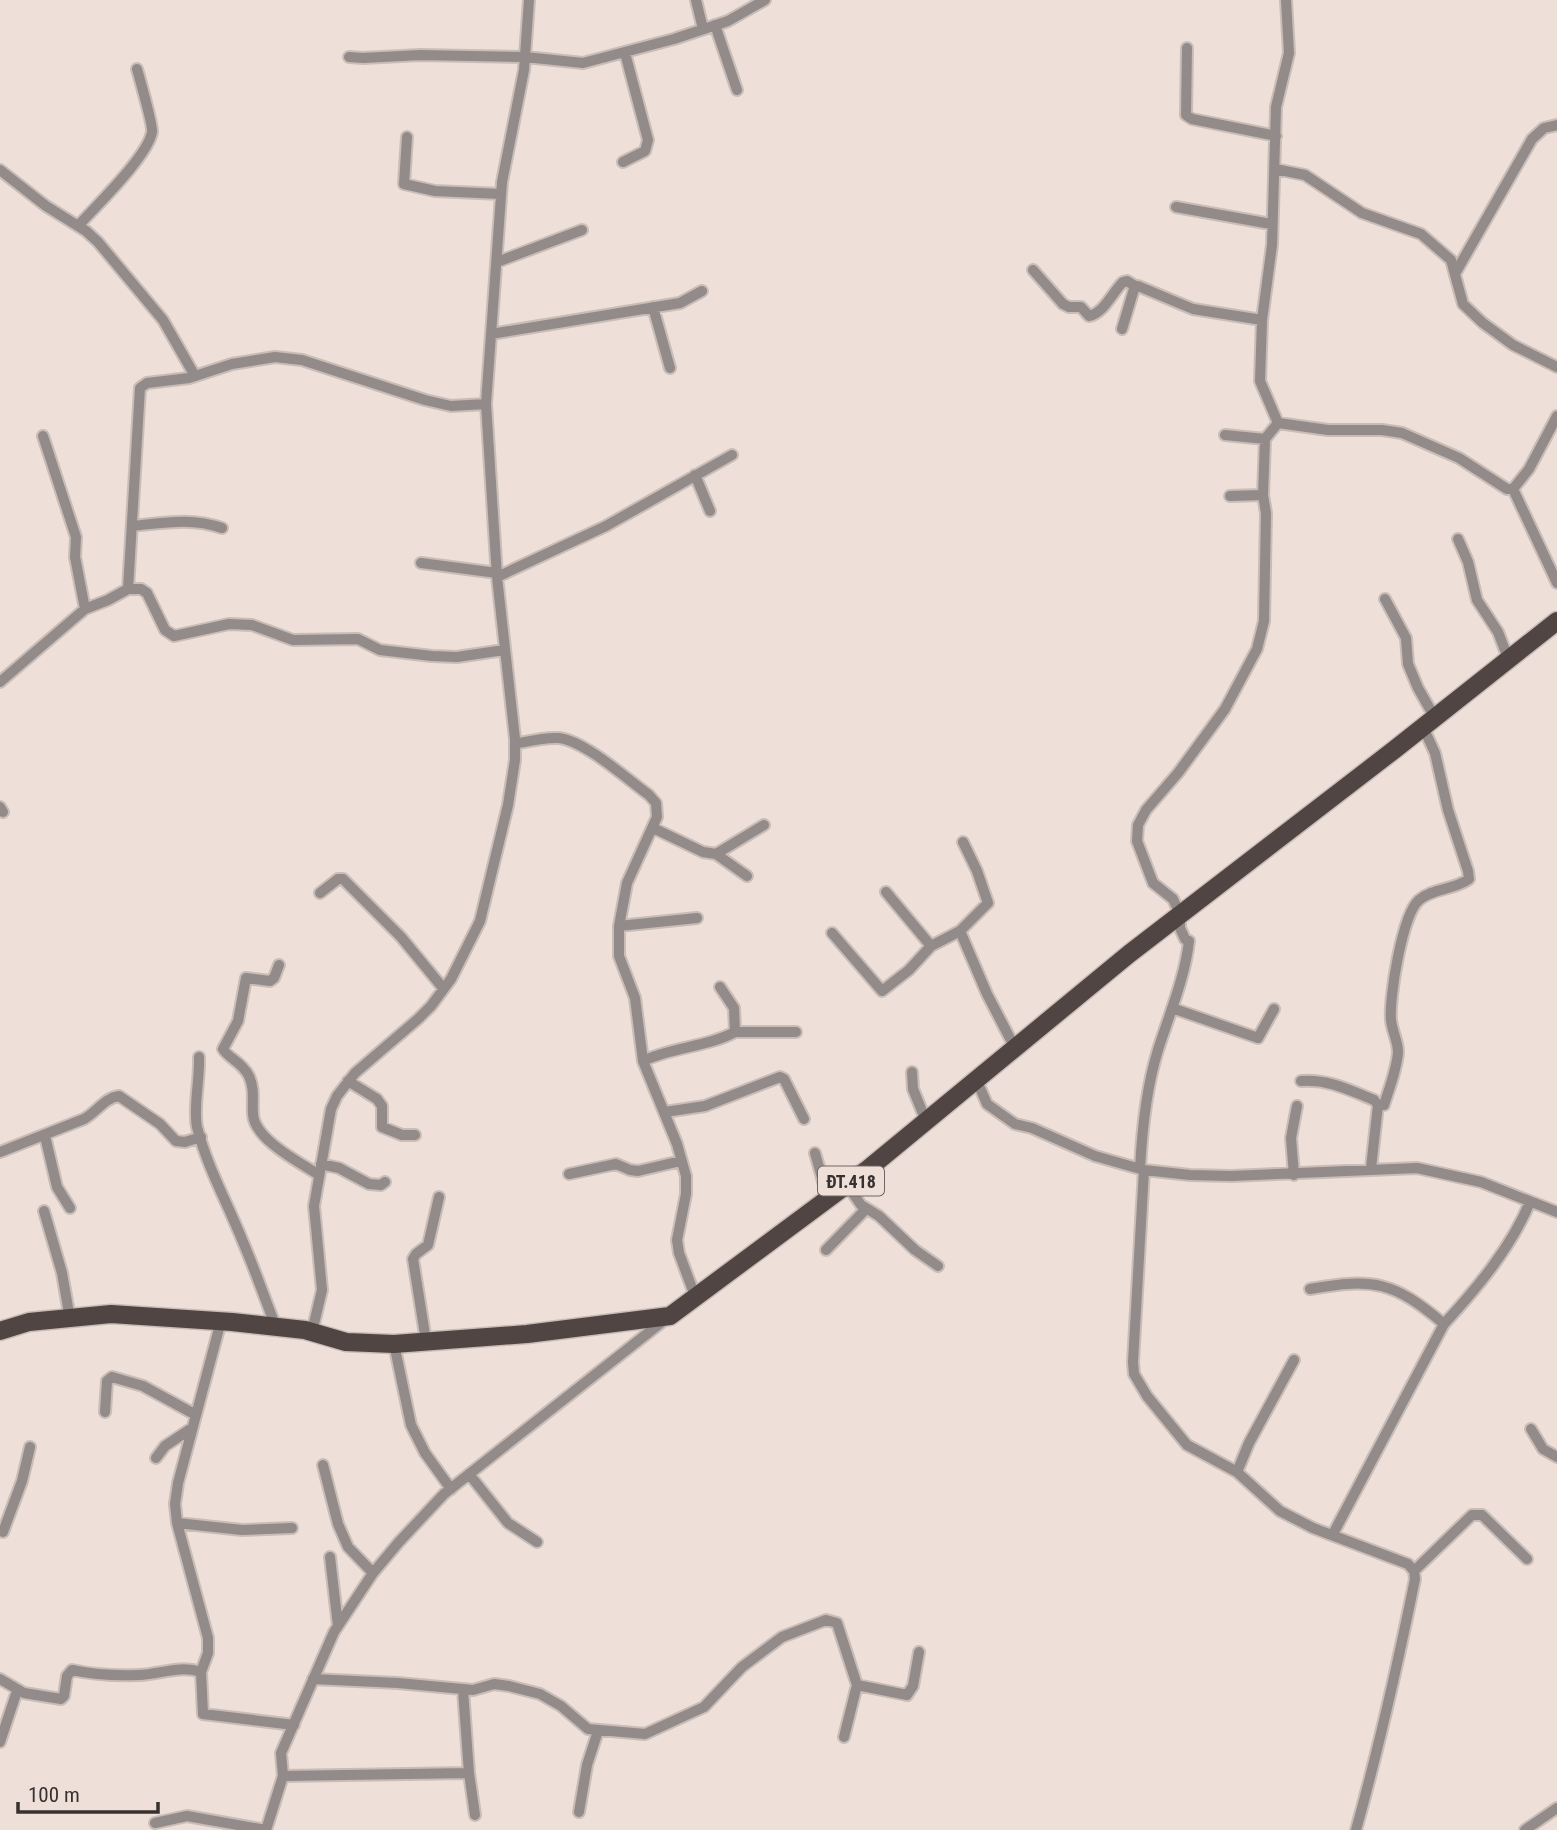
<svg xmlns="http://www.w3.org/2000/svg" width="1557" height="1830" viewBox="0 0 1557 1830" font-family="'Roboto Condensed',sans-serif">
<style>
.lines{fill:none;stroke-linecap:round;stroke-linejoin:round}
.street-casing{stroke:#c9bdb7;stroke-width:14}
.primary-casing{stroke:#c9bdb7;stroke-width:21}
.street{stroke:#928b8a;stroke-width:10}
.primary{stroke:#504542;stroke-width:18}
.labels{text-anchor:middle;dominant-baseline:central;stroke-width:7;stroke-linejoin:round;paint-order:stroke}
.shield{fill:#eee0d9;stroke:#6e6662;stroke-width:2}
.shield-label{font-size:18px;font-weight:bold;fill:#37312f}
</style>
<rect width="100%" height="100%" fill="#eee0d9"/>
<g class="lines">
<defs>
<path id="street" d="M696,0L703,29
M715,25L737,90
M1187,48L1186,115L1192,119L1276,136
M349,57L363,58L420,55L525,57L583,63L674,39L728,21L765,0
M407,137L404,184L435,191L501,194
M623,162L645,151L648,140L625,53
M1275,169L1305,175L1362,213L1421,234L1451,260L1463,304L1483,323L1513,345L1557,367
M0,170L46,206L86,231L98,242L163,320L195,376
M1176,207L1271,224
M78,226C96,206 148,156 152,132C153,125 140,80 137,69
M497,262L582,230
M1033,270L1063,304L1069,307H1081L1089,316C1104,313 1112,293 1123,282L1127,281L1135,286
M1456,272L1532,139L1544,128L1557,125
M653,307L670,368
M1122,329L1134,289L1138,286L1193,309L1262,320
M491,334L680,303L702,291
M1278,423L1328,430H1382L1402,433L1459,458L1507,489H1513L1529,469L1557,416
M1225,435L1265,439
M43,436L76,537L75,557L85,609
M695,475L710,511
M1513,489L1557,583
M1230,496L1263,495
M132,526C163,523 191,517 222,528
M1458,539L1468,562L1477,600L1498,632L1508,658
M421,563L497,573
M497,577L606,526L732,455
M128,589L140,388L147,383L189,378L232,364L275,357L302,360L425,400L451,406L486,404
M1385,599L1406,638L1408,664L1418,688L1435,718
M0,682L85,609L108,600L128,589H141L147,593L165,630L174,636L229,624L252,625L293,640L358,639L380,650L432,656L457,657L504,650
M515,744C529,741 545,737 559,738C585,741 627,779 649,795L656,803L657,817L627,883L619,926V956L635,998L643,1061L677,1144L686,1176V1194L677,1240L679,1253L695,1296
M0,807L3,812
M653,828L703,852L716,854L764,825
M963,842L977,871L988,903L960,931L987,994L1015,1048
M716,854L747,876
M886,892L931,946
M320,893L338,879H343L401,937L443,988
M619,926L697,918
M832,933L882,991L909,970L931,946L960,931
M279,965L274,978L270,981L246,978L238,1021L223,1049C229,1059 241,1061 249,1076C255,1090 252,1100 253,1114C254,1139 299,1162 319,1175
M1172,1008L1258,1038L1274,1009
M735,1032H796
M199,1057C200,1079 193,1108 197,1127C207,1167 228,1204 243,1242C255,1270 265,1299 276,1327
M643,1061C672,1047 707,1047 735,1032L734,1008L720,987
M912,1072L913,1089L926,1121
M348,1081L377,1099L382,1106V1127L402,1135H415
M977,1081L987,1104L1015,1124L1032,1128L1095,1156L1144,1170L1190,1175L1231,1176L1417,1168L1481,1182L1557,1212
M1301,1081C1329,1079 1349,1090 1374,1100L1378,1105L1371,1168
M1378,1105H1384C1389,1089 1397,1069 1398,1052C1398,1041 1392,1031 1391,1020C1389,998 1402,915 1419,900C1433,888 1454,890 1469,879L1468,871L1448,810L1435,753L1423,727
M665,1112L705,1106L780,1077L784,1079L804,1119
M45,1136L57,1187L70,1208
M0,1152L84,1119C97,1112 104,1098 119,1096L160,1124L176,1141L185,1142L201,1137
M815,1153L828,1199
M321,1164L339,1168L369,1184L381,1185L385,1182
M1140,1169C1142,1130 1146,1088 1158,1050C1169,1015 1185,978 1189,941L1185,939L1180,928V914L1173,899L1153,883L1137,841L1138,825L1146,810L1178,773L1225,709L1257,649L1264,621L1266,513L1263,495L1265,439L1278,423L1260,381L1262,320L1272,245L1276,107L1289,53L1286,0
M1144,1170L1133,1362L1134,1374L1147,1396L1187,1445L1237,1472L1280,1511L1313,1528L1408,1564L1414,1571L1415,1579C1398,1663 1379,1747 1356,1830
M569,1174L616,1164L630,1170L638,1171L681,1161
M1294,1175L1291,1138L1297,1106
M847,1185L861,1205L879,1216L915,1250L938,1266
M44,1211L62,1273L70,1319
M826,1250L866,1209
M1310,1289C1374,1278 1393,1281 1444,1324
M312,1332L322,1290L314,1206L331,1109L337,1096L355,1073L418,1019L431,1006L451,979L480,921L508,805L515,760V739L497,577L486,404L502,182L524,70L529,0
M426,1341L413,1259L416,1254L428,1245L439,1197
M394,1344L411,1425L425,1453L451,1489
M105,1412L107,1381L112,1377L143,1386L196,1415
M1531,1429L1543,1449L1557,1457
M156,1458L165,1446L192,1428
M323,1465L338,1524L348,1547L373,1573
M1237,1472L1249,1443L1294,1360
M469,1474L508,1523L537,1542
M177,1523L242,1530L292,1528
M3,1532L22,1481L30,1447
M1333,1534L1444,1324C1477,1288 1511,1248 1530,1202
M330,1557L338,1626
M1414,1571L1472,1515H1482L1527,1559
M201,1672L203,1714L294,1725
M0,1679L24,1693L61,1699L64,1696L67,1676L72,1670C95,1675 116,1676 139,1675C161,1674 180,1665 201,1672L208,1653V1638L177,1523L175,1504L178,1483L221,1321
M313,1679L398,1683L473,1690L494,1684L509,1686L540,1694L561,1706L588,1729L645,1734L704,1707L742,1667L782,1637L826,1620L837,1623L857,1685L907,1695L913,1686L919,1652
M463,1690L469,1773L475,1815
M844,1737L857,1685
M0,1742L17,1691
M283,1776L469,1773
M579,1812L587,1765L598,1731
M155,1823L187,1816L266,1830
M266,1830L283,1776L281,1753L334,1632L373,1573L399,1542L444,1494L667,1318
M1525,1830L1557,1808"/>
<path id="primary" d="M0,1331L29,1322L111,1314L232,1322L305,1330L346,1342L394,1344L527,1334L670,1316L868,1169L1129,954L1394,750L1557,621"/>
</defs>
<use href="#street" class="street-casing"/>
<use href="#primary" class="primary-casing"/>
<use href="#street" class="street"/>
<use href="#primary" class="primary"/>
</g>
<g class="labels">
<rect class="shield" x="818" y="1166.5" width="66" height="29" rx="5"/>
<g class="shield-label">
<text x="851" y="1181">ĐT.418</text>
</g>
</g>
<path d="M18 1802v10h140v-10" fill="none" stroke="#37312f" stroke-width="3.5"/>
<text x="28" y="1802" font-size="21" fill="#37312f" stroke="#eee0d9" stroke-width="5" paint-order="stroke">100 m</text>
</svg>
